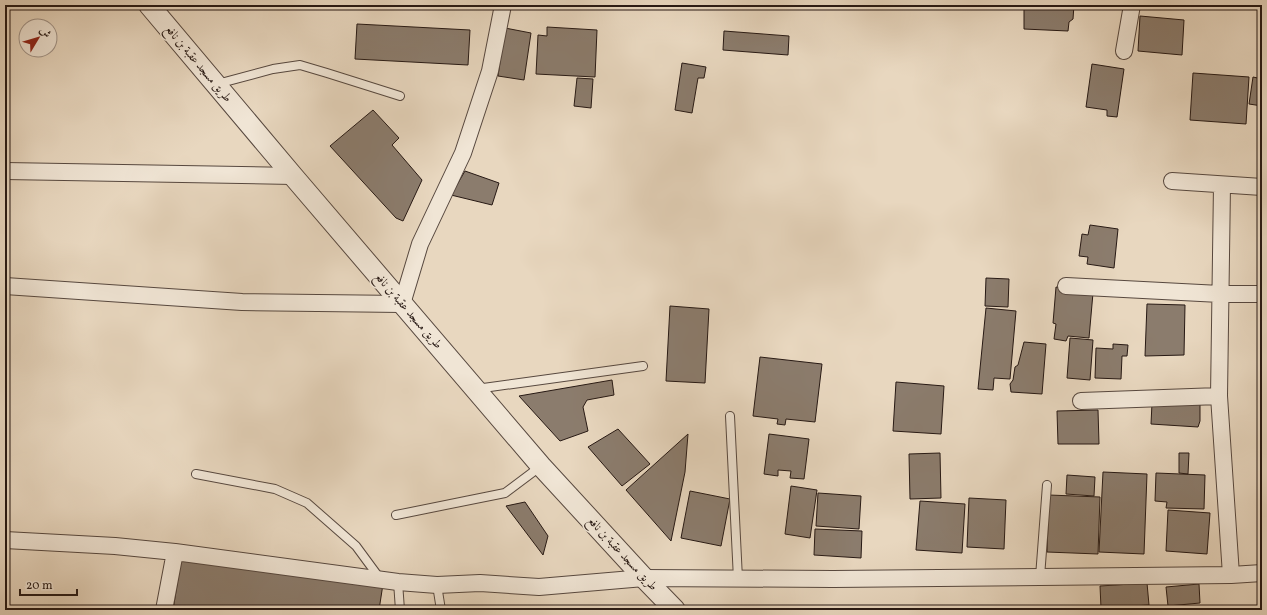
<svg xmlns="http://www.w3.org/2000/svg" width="1267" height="615" viewBox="0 0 1267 615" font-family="Vollkorn,Amiri,serif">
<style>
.building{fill:#8b7c6d;stroke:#271914}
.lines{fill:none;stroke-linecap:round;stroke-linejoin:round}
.service-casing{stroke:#57483f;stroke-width:10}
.minor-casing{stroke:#57483f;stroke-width:18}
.tertiary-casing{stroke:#57483f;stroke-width:22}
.service{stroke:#f0e5d5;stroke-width:8}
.minor{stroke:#f0e5d5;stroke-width:16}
.tertiary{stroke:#f0e5d5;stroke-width:20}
.labels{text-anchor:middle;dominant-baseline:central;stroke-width:3;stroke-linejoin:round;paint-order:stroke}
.street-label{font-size:12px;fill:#271914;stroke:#f0e5d5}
</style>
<rect width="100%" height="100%" fill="#e8d7bf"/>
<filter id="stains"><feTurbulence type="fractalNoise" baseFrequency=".005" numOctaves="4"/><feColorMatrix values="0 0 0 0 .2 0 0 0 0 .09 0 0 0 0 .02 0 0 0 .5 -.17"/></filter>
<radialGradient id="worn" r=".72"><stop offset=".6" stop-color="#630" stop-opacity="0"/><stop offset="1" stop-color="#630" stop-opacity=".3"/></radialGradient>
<path class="building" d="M1024,5H1074L1073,19L1069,22L1068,31L1024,29Z
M1140,16L1184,20L1182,55L1138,51Z
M357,24L470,30L468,65L355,59Z
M547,27L597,30L595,77L536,74L538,35L547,36Z
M505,28L531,33L524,80L498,76Z
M724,31L789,36L788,55L723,50Z
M682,63L706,67L704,78H698L692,113L675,110Z
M1092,64L1124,69L1117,117L1107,116V110L1086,107Z
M1193,73L1249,77L1246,124L1190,120Z
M1253,77L1262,79V106L1249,104Z
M577,78L593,79L591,108L574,106Z
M373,110L399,138L392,145L422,180L403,221L396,218L330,146Z
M465,171L499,183L492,205L451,195Z
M1090,225L1118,229L1114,268L1087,264L1088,257L1079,256L1082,234L1088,235Z
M986,278L1009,279L1008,307L985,306Z
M1056,287L1093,293L1089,338L1068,336L1066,341L1054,339L1056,324L1053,323Z
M1147,304L1185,305L1184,355L1145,356Z
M670,306L709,309L705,383L666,381Z
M986,308L1016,311L1010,379L994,378L993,390L978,389Z
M1070,338L1093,340L1090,380L1067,378Z
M1024,342L1046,344L1042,394L1011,392L1010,384L1013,380L1015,367L1018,365Z
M1113,344L1128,345L1127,356H1122L1121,379L1095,378L1096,348L1113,349Z
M760,357L822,364L815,422L786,419L785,425L777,424L778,419L753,416Z
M612,380L614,395L587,400L583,407L588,431L560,441L519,396Z
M896,382L944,386L941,434L893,431Z
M1152,403L1200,404V421L1198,427L1151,424Z
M1098,410L1099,444H1058L1057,411Z
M618,429L650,464L622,486L588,447Z
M688,434L685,472L671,541L626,490Z
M769,434L809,439L804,479L790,478L791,471L778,470V476L764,474Z
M940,453L941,498L910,499L909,454Z
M1179,453H1189L1188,474L1179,473Z
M1103,472L1147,474L1144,554L1099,552Z
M1156,473L1205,475L1204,509L1166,508L1167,502L1155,501Z
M1067,475L1095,477L1094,496L1066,494Z
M791,486L817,490L810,538L785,534Z
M690,491L730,499L721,546L681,538Z
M818,493L861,496L859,529L816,526Z
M1049,495L1100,497L1098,554L1047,552Z
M969,498L1006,500L1004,549L967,547Z
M920,501L965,504L962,553L916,550Z
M525,502L548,536L543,555L506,506Z
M1168,510L1210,513L1207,554L1166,551Z
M815,529L862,531L861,558L814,555Z
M182,553L383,584L379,610H173Z
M1147,583L1149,605L1101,608L1100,586Z
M1199,584L1200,603L1168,606L1166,587Z
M1221,606V610H1183L1203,607Z"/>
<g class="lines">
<defs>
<path id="service" d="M217,84L273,69L300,65L327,73L400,96
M476,389L643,366
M730,416L738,579
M196,474L275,489L307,503L356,546L381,580
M396,515L505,493L541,466
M1040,577L1047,485
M398,582L400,610
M437,585L441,610"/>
<path id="minor" d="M1124,51L1132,5
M5,171L293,176
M1172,181L1262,187
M1222,185L1219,396L1231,575
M5,286L242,302L402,304L420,244L463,153L490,71L503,5
M1066,286L1220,294H1262
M1081,401L1219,396
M5,540L115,546L175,552L398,582L437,585L480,583L539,587L644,578L833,579L1231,575L1262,573
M164,610L175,552"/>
<path id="tertiary" d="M149,5L293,176L541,466L644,578L675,610"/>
</defs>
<use href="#service" class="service-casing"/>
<use href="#minor" class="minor-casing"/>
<use href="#tertiary" class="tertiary-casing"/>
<use href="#service" class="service"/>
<use href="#minor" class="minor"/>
<use href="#tertiary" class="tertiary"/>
</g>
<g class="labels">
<g class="street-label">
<text transform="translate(198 64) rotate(50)">طريق مسجد عقبة بن نافع</text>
<text transform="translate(408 311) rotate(49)">طريق مسجد عقبة بن نافع</text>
<text transform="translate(622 554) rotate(47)">طريق مسجد عقبة بن نافع</text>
</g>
</g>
<rect width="1267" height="615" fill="none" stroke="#e8d7bf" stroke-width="20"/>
<rect x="6" y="6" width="1255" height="603" fill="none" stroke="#271914" stroke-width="2"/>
<rect x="10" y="10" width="1247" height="595" fill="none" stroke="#271914"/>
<g transform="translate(38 38) rotate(52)"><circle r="19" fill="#f0e5d5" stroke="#a09388"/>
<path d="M0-3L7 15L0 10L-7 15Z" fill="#8f2418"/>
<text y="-6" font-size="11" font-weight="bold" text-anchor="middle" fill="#271914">ش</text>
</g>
<path d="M20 589v6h57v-6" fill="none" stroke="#271914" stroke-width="2"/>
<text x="26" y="589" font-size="12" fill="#271914" stroke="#f0e5d5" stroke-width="3" paint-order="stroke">20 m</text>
<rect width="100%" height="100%" filter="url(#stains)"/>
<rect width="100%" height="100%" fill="url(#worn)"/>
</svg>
